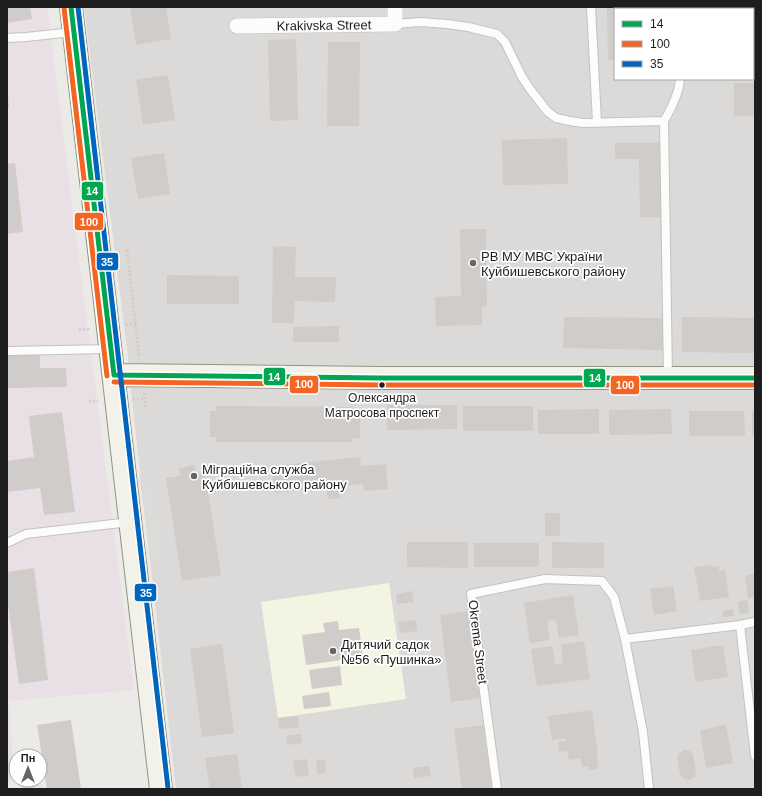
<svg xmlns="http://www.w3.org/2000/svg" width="762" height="796" viewBox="0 0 762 796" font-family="Helvetica,sans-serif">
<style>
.residential{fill:#dbdad8;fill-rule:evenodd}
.industrial{fill:#e9e0e5}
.education{fill:#f4f4e3}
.parking{fill:#dcdbda}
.building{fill:#cfccca}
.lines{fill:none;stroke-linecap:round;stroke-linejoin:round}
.lane-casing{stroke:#c3c2c1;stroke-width:10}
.street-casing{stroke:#c3c2c1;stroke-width:16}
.secondary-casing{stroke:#929480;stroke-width:24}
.path{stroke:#d5c9c7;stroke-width:2.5;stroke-dasharray:2 2;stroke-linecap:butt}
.lane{stroke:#fcfcfb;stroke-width:8}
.street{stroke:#fcfcfb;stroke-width:15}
.secondary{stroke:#f2f2ea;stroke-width:22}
.bus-1-casing{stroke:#fff;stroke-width:8}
.bus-2-casing{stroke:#fff;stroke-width:8}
.bus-3-casing{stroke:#fff;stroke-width:8}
.bus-1{stroke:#00a651;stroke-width:5}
.bus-2{stroke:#f26522;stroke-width:5}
.bus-3{stroke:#0065bd;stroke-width:5}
.poi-dot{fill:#666564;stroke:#fff;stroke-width:1.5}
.bus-dot{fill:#1e1e1e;stroke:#fff;stroke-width:1.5}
.labels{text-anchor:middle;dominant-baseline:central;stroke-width:3.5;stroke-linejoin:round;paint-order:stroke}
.bus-label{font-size:12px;fill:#1e1e1e;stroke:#fff}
.street-label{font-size:13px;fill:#1e1e1e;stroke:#fff}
.poi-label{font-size:13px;fill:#1e1e1e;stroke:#fff;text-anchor:start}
.line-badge{stroke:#fff;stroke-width:1.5}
.badge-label{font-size:11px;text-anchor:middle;font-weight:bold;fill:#fff}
</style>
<rect width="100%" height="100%" fill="#eceae7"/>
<path class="residential" d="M84,7H755V789H176L131,392L128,357ZM615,9H753V79H615Z"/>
<path class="industrial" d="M7,7H47L134,690L9,701L14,777L7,783Z
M41,783L42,789H18Z"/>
<path class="education" d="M389,583L406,699L278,718L261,602Z"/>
<path class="parking" d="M139,474L156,490L165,557L153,575Z"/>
<path class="building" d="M7,7H30L32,19L7,23Z
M130,7H166L171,39L136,45Z
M607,7H642V9H615V60H608Z
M705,7H735V9H705Z
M296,39L298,120L270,121L268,40Z
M328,42H360L359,126H327Z
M168,75L175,120L143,125L136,80Z
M734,83H755V116H734Z
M7,96H8L9,108H7Z
M567,138L568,184L503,185L502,140Z
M615,143H660L661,217H640L639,159H615Z
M164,153L170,194L138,199L131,158Z
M15,163L23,232L7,234V164Z
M460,229H486L487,306L482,307V325L436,326L435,297L461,296Z
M273,246L296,247L295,277H336L335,302L295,301L294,323H272Z
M167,275L239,276V304H167Z
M564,317L664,318L663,350L563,348Z
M682,317L755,318V353L682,352Z
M339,326V342H293V327Z
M7,355H40V368H66L67,387L7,388Z
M387,405H457V429L387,430Z
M216,406L353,407V412H360V438H353V442H216V437H210V411H216Z
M463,406H533V431H463Z
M599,409V434H538V410Z
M671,409L672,434L609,435V410Z
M689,411H744L745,436H689Z
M752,411H755V435H752Z
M62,412L75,512L44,515L40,488L7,492V461L34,457L29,416Z
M360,457L361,466L386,464L388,489L364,491L363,484L339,486L341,498L328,499L326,488L274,493L272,466Z
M194,465L196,474L205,472L221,575L182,581L166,478L180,476L179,468Z
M545,513H560V536H545Z
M407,542H468V568L407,567Z
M552,542L604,543V568H552Z
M474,543H539V567H474Z
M712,565V567L719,566V571L725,570L729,597L700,601L694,567Z
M34,568L48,680L19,684L7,597V572Z
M755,574V597L748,598L745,576Z
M673,586L677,611L654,615L650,589Z
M412,591L414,602L397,604L396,594Z
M573,595L579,635L559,638L556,620L547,621L550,640L530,643L524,603Z
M747,600L749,613L739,614L738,602Z
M733,609L734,616L723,617L722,611Z
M468,611L480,698L451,702L440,615Z
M416,620L417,631L400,633L398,622Z
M338,621L339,630L359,628L363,657L306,665L302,635L325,632L323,623Z
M584,641L590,679L537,686L531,649L552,646L555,665L563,663L561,645Z
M222,644L234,733L202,737L190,649Z
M723,645L728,677L696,682L691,650Z
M340,666L342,685L312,689L309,670Z
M329,692L331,706L304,709L302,696Z
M592,710L598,756H597L598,769L589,770V766L582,767L581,758L569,760L568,751L559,752L558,742L567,741L566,738L552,740L548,716Z
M298,716L299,727L279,729L278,718Z
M71,720L81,789H47L37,725Z
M483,725L492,789H462L454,729Z
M726,725L733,763L706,768L700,730Z
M301,734L302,743L287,745L286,736Z
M684,750L690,751L693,754L696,771L695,776L690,780L684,779L680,774L677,757L680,753Z
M237,754L242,789H210L205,758Z
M307,759L309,775L296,777L293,761Z
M325,760L326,773L318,774L316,761Z
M429,766L431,776L414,778L413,768Z"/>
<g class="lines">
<defs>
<path id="lane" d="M591,7L597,122
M395,24L420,22L447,24L468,27L497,34L505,42L522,77L530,89L547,111L556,118L570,121L583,123L664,121
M7,38L26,37L73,32
M7,351L110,349
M668,377L664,121C671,109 679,93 680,79
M7,543L26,534L130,522
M740,625L755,756
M625,639L740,625L755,622
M497,789L471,594L545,579L602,581L614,597L625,639L643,732L649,789"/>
<g id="street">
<path id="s1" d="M237,26L395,24V7"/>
</g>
<path id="secondary" d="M71,7L161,789
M114,375L380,378H755"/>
</defs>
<use href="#lane" class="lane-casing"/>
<use href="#street" class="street-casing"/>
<use href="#secondary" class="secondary-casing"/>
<path class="path" d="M127,250L139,357
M126,325L136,324
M79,330L89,329
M144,393L146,409
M133,399H145
M89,401H98"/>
<use href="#lane" class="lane"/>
<use href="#street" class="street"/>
<use href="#secondary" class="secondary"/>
<defs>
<path id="bus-1" d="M71,7L114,375
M114,375L380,378H755"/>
<path id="bus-2" d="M64,8L107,376
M114,382L380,385H755"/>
<path id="bus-3" d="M78,7L168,788"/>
</defs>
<use href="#bus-1" class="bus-1-casing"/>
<use href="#bus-2" class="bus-2-casing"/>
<use href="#bus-3" class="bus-3-casing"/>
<use href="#bus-1" class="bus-1"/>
<use href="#bus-2" class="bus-2"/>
<use href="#bus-3" class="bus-3"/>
</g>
<g class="poi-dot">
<circle cx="473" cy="263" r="4"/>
<circle cx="194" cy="476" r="4"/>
<circle cx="333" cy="651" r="4"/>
</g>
<circle class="bus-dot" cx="382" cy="385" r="3.5"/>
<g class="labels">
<g class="bus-label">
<text x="382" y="398">Олександра<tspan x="382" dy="15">Матросова проспект</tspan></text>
</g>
<g class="street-label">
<text stroke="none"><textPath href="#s1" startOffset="87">Krakivska Street</textPath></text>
<text transform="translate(478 642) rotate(83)">Okrema Street</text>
</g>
<g class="poi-label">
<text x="481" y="256">РВ МУ МВС України<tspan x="481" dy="15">Куйбишевського району</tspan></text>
<text x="202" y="469">Міграційна служба<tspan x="202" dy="15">Куйбишевського району</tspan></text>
<text x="341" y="644">Дитячий садок<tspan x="341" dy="15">№56 «Пушинка»</tspan></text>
</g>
</g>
<g class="line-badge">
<rect x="81" y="181" width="23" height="20" rx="4" fill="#00a651"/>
<rect x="74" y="212" width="30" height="19" rx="4" fill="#f26522"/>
<rect x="96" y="252" width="23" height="19" rx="4" fill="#0065bd"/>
<rect x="263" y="367" width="23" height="19" rx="4" fill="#00a651"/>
<rect x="583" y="368" width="23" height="20" rx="4" fill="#00a651"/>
<rect x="289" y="375" width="30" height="19" rx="4" fill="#f26522"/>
<rect x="610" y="375" width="30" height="20" rx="4" fill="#f26522"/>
<rect x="134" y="583" width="23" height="19" rx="4" fill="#0065bd"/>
</g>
<g class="badge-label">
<text x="92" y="195">14</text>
<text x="89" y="226">100</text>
<text x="107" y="266">35</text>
<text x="274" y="381">14</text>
<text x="595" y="382">14</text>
<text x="304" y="388">100</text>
<text x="625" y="389">100</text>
<text x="146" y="597">35</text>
</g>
<rect width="762" height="796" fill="none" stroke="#1e1e1e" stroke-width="16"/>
<rect x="614" y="8" width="140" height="72" fill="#ffffff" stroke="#a5a5a5"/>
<rect x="622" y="21" width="20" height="6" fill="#00a651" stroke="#a5a5a5"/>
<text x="650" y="28" font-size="12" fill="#1e1e1e">14</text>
<rect x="622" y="41" width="20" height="6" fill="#f26522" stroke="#a5a5a5"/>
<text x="650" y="48" font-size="12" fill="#1e1e1e">100</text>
<rect x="622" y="61" width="20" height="6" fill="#0065bd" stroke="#a5a5a5"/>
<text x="650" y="68" font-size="12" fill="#1e1e1e">35</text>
<g transform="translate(28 768)"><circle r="19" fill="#ffffff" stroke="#a5a5a5"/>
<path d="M0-3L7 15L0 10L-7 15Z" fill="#666564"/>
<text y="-6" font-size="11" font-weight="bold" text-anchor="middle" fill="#1e1e1e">Пн</text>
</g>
</svg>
